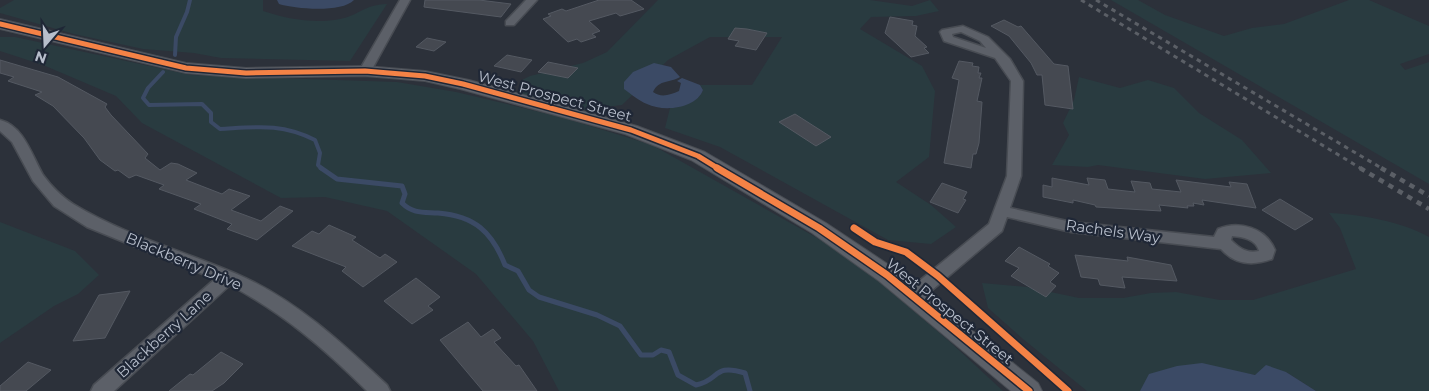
<svg xmlns="http://www.w3.org/2000/svg" width="1429" height="391" viewBox="0 0 1429 391" font-family="Montserrat,sans-serif">
<style>
.green{fill:#293b40}
.water{fill:#3b4a65}
.lines{fill:none;stroke-linecap:round;stroke-linejoin:round}
.stream-far1{stroke:#3b4a65;stroke-width:4}
.stream{stroke:#3b4a65;stroke-width:5}
.building{fill:#454951;stroke:#545962}
.minor-casing{stroke:#484c53;stroke-width:3}
.tertiary-casing{stroke:#484c53;stroke-width:2}
.minor{fill:#5c6068;fill-rule:evenodd}
.tertiary{fill:#5c6068;fill-rule:evenodd}
.rail-far1{stroke:#5b5f66;stroke-width:3;stroke-dasharray:4.5 4.5;stroke-linecap:butt}
.rail{stroke:#5b5f66;stroke-width:4.5;stroke-dasharray:5.5 5.5;stroke-linecap:butt}
.cycleway-far1-casing{stroke:#1f2736;stroke-width:8}
.cycleway-casing{stroke:#1f2736;stroke-width:10}
.cycleway-far1{stroke:#f48246;stroke-width:5}
.cycleway{stroke:#f48246;stroke-width:7}
.labels{text-anchor:middle;dominant-baseline:central;stroke-width:4.5;stroke-linejoin:round;paint-order:stroke}
.street-label{font-size:15px;fill:#b7becb;stroke:#1f2736}
</style>
<rect width="100%" height="100%" fill="#2c313a"/>
<path class="green" d="M14,0H263V11C287,19 314,24 340,19C358,16 363,5 387,4L350,61L221,58L194,53L143,49L74,34L0,13V8Z
M658,0H870L912,6L930,0L939,11L916,16L871,17L860,29L922,66L935,91L929,157L896,182L931,205L956,227L931,244L888,240L720,147L665,128L670,108C682,106 698,103 703,90L700,85H752L782,37H710L668,60L622,105L581,110L520,95L522,80L530,76L583,63L607,52Z
M1111,0H1138L1165,15L1224,36L1252,28L1284,24L1349,0H1369L1429,26V54L1400,64L1405,70L1429,62V184Z
M0,37H15L191,75L397,82L456,92L561,117L652,145L849,256L949,341L1003,391H559L533,341L476,274L387,211L325,197L281,198L142,123L116,96L43,65L0,51Z
M1079,77L1120,88L1148,80L1174,88L1199,113L1242,140L1271,173L1205,179L1098,165L1088,167L1052,165L1069,135L1063,123L1074,100Z
M1329,213C1359,214 1403,222 1429,237V391H1316L1286,372L1256,375L1229,371L1140,391H1087L1023,339L988,308L982,283L1027,287L1079,298H1123L1151,293L1176,292L1220,300H1253L1356,269L1340,228Z
M0,222L75,251L99,275L78,294L54,306L0,343Z"/>
<path class="water" d="M277,0H354C342,13 295,9 279,4Z
M654,63L671,67L680,77C671,83 659,79 653,92C661,98 670,95 679,91L681,83L677,81L682,78L700,85L703,90C696,109 663,112 647,104C639,101 631,94 624,89V82L633,72Z
M1202,363L1255,375L1266,365L1286,372L1316,391H1140L1149,374L1177,366Z"/>
<g class="lines">
<path class="stream-far1" d="M175,55L176,37L187,12L190,0
M163,72L148,88L143,98L149,105L202,104L211,113V122L220,129C257,127 281,123 315,140L320,153L318,165L322,169"/>
<path class="stream" d="M321,168L337,179L402,186L405,194L402,203C413,214 424,212 438,213C475,216 492,232 505,265L518,271L529,290L539,297L597,315L620,326L641,355H653L661,350L669,352L678,375L696,385C721,380 712,363 745,373L750,391"/>
</g>
<path class="building" d="M425,0H479L511,4L501,17L424,7Z
M599,0H631L644,9L620,16L616,13L589,21L600,31L592,34L596,37L581,42L577,39L568,42L543,19L551,16L548,14L562,9L566,11Z
M890,17L913,21L912,25L917,26L915,36L927,47L924,48L929,53L911,57L885,33Z
M1004,20L1018,27L1021,26L1054,64L1068,66L1073,109L1045,105L1042,75H1037L1031,63L1009,36L991,26Z
M735,28L747,29L767,33L756,50L735,46L739,41L728,39Z
M427,38L446,42L434,51L416,47Z
M507,55L532,60L521,72L494,66Z
M0,60L58,77L107,104L105,107L111,115L148,154L145,158L160,170L171,163L178,164L197,173L186,180L222,194L229,189L250,196L231,210L261,221L280,206L293,211L257,240L227,229L232,224L194,209L201,204L159,189L164,185L136,175L129,178L118,170L115,171L100,160L84,138L53,106L35,95L42,92L8,81L14,77L0,73Z
M959,61L973,63L972,66L979,67L978,73H981L979,78H982L977,101L982,102L979,143L976,154H973L971,168L944,163L959,80L952,78Z
M548,62L578,68L568,78L538,72Z
M795,114L831,137L816,146L779,122Z
M1052,178L1089,185L1087,178L1105,180L1108,189L1135,192L1131,181L1150,183L1152,189L1181,192L1176,180L1231,187L1229,182L1247,184L1256,208L1202,200L1204,205L1193,203L1194,206H1187L1188,208L1159,205L1161,211L1096,207L1095,205L1073,200V203L1043,197V185L1052,187Z
M942,183L967,192L963,199L966,200L958,213L930,202Z
M1280,199L1313,219L1295,230L1262,210Z
M329,225L356,237L352,240L380,258L385,254L397,262L363,287L342,271L346,267L292,246L312,231L319,234Z
M1019,247L1050,264L1048,266L1059,273L1050,282L1056,286L1046,297L1011,276L1019,268L1005,261Z
M1075,255L1128,261L1127,257L1171,265L1177,281L1122,277L1125,288L1100,285L1098,279L1081,277Z
M416,278L440,297L428,306L433,310L412,324L384,301Z
M130,291L105,338L73,341L99,295Z
M468,322L481,337L493,329L501,338L494,342L516,366L519,365L537,391H483L440,340Z
M221,352L243,364L224,383L212,391H169L190,374L193,375Z
M28,362L51,370L26,391H0V386Z"/>
<g class="lines">
<defs>
<path id="minor" d="M400,0H410L371,71L369,74H361L359,71Z
M526,0H537L514,25H506V21Z
M963,26L988,37L1010,59L1023,81L1021,176L1010,208L1071,222L1214,237L1218,229C1239,220 1266,228 1275,250L1272,259C1253,266 1235,265 1221,249L1071,232L1007,217L1002,231L919,301L913,303L907,301L904,296L907,291L989,224L1007,176L1011,81L995,58L944,41L940,32L942,30ZM961,32L980,41L986,48L953,37L952,34ZM1232,236C1243,237 1256,239 1259,251C1247,254 1239,248 1231,240Z
M0,120C24,126 32,156 43,175C51,186 62,197 73,204C124,235 184,251 239,275C296,300 342,343 387,385L390,391H367C324,348 284,314 230,285L114,391H91L94,385L215,279L87,227L54,206L33,181L12,142L0,131Z"/>
<path id="tertiary" d="M0,19L186,63L246,68L365,66L425,71L469,80L637,126L705,152L826,223L895,269L1038,383L1042,391H1011L879,281L812,233L691,160L625,134L460,89L425,81L365,76L246,78L186,73L0,29Z"/>
</defs>
<use href="#minor" class="minor-casing"/>
<use href="#tertiary" class="tertiary-casing"/>
<use href="#minor" class="minor"/>
<use href="#tertiary" class="tertiary"/>
<path class="rail-far1" d="M1081,0L1362,169
M1096,0L1383,169"/>
<path class="rail" d="M1360,168L1429,209
M1381,168L1429,196"/>
<defs>
<path id="cycleway-far1" d="M0,24L186,68L246,73L365,71L425,76L463,84L631,130L698,156L719,169"/>
<path id="cycleway" d="M717,168L819,228L887,275L1029,391
M854,228L875,242L906,252L938,276L1068,391"/>
</defs>
<use href="#cycleway-far1" class="cycleway-far1-casing"/>
<use href="#cycleway" class="cycleway-casing"/>
<use href="#cycleway-far1" class="cycleway-far1"/>
<use href="#cycleway" class="cycleway"/>
</g>
<g class="labels">
<g class="street-label">
<text transform="translate(555 96) rotate(15)">West Prospect Street</text>
<text transform="translate(1113 231) rotate(8)">Rachels Way</text>
<text transform="translate(184 261) rotate(23)">Blackberry Drive</text>
<text transform="translate(950 311) rotate(39)">West Prospect Street</text>
<text transform="translate(164 334) rotate(-42)">Blackberry Lane</text>
</g>
</g>
<g transform="translate(45 45) rotate(199)" stroke="#1f2736" stroke-width="4" paint-order="stroke">
<path d="M0-4L9 19L0 12L-9 19Z" fill="#b7becb"/>
<text y="-8" font-size="14" font-weight="bold" text-anchor="middle" fill="#b7becb">N</text>
</g>
</svg>
